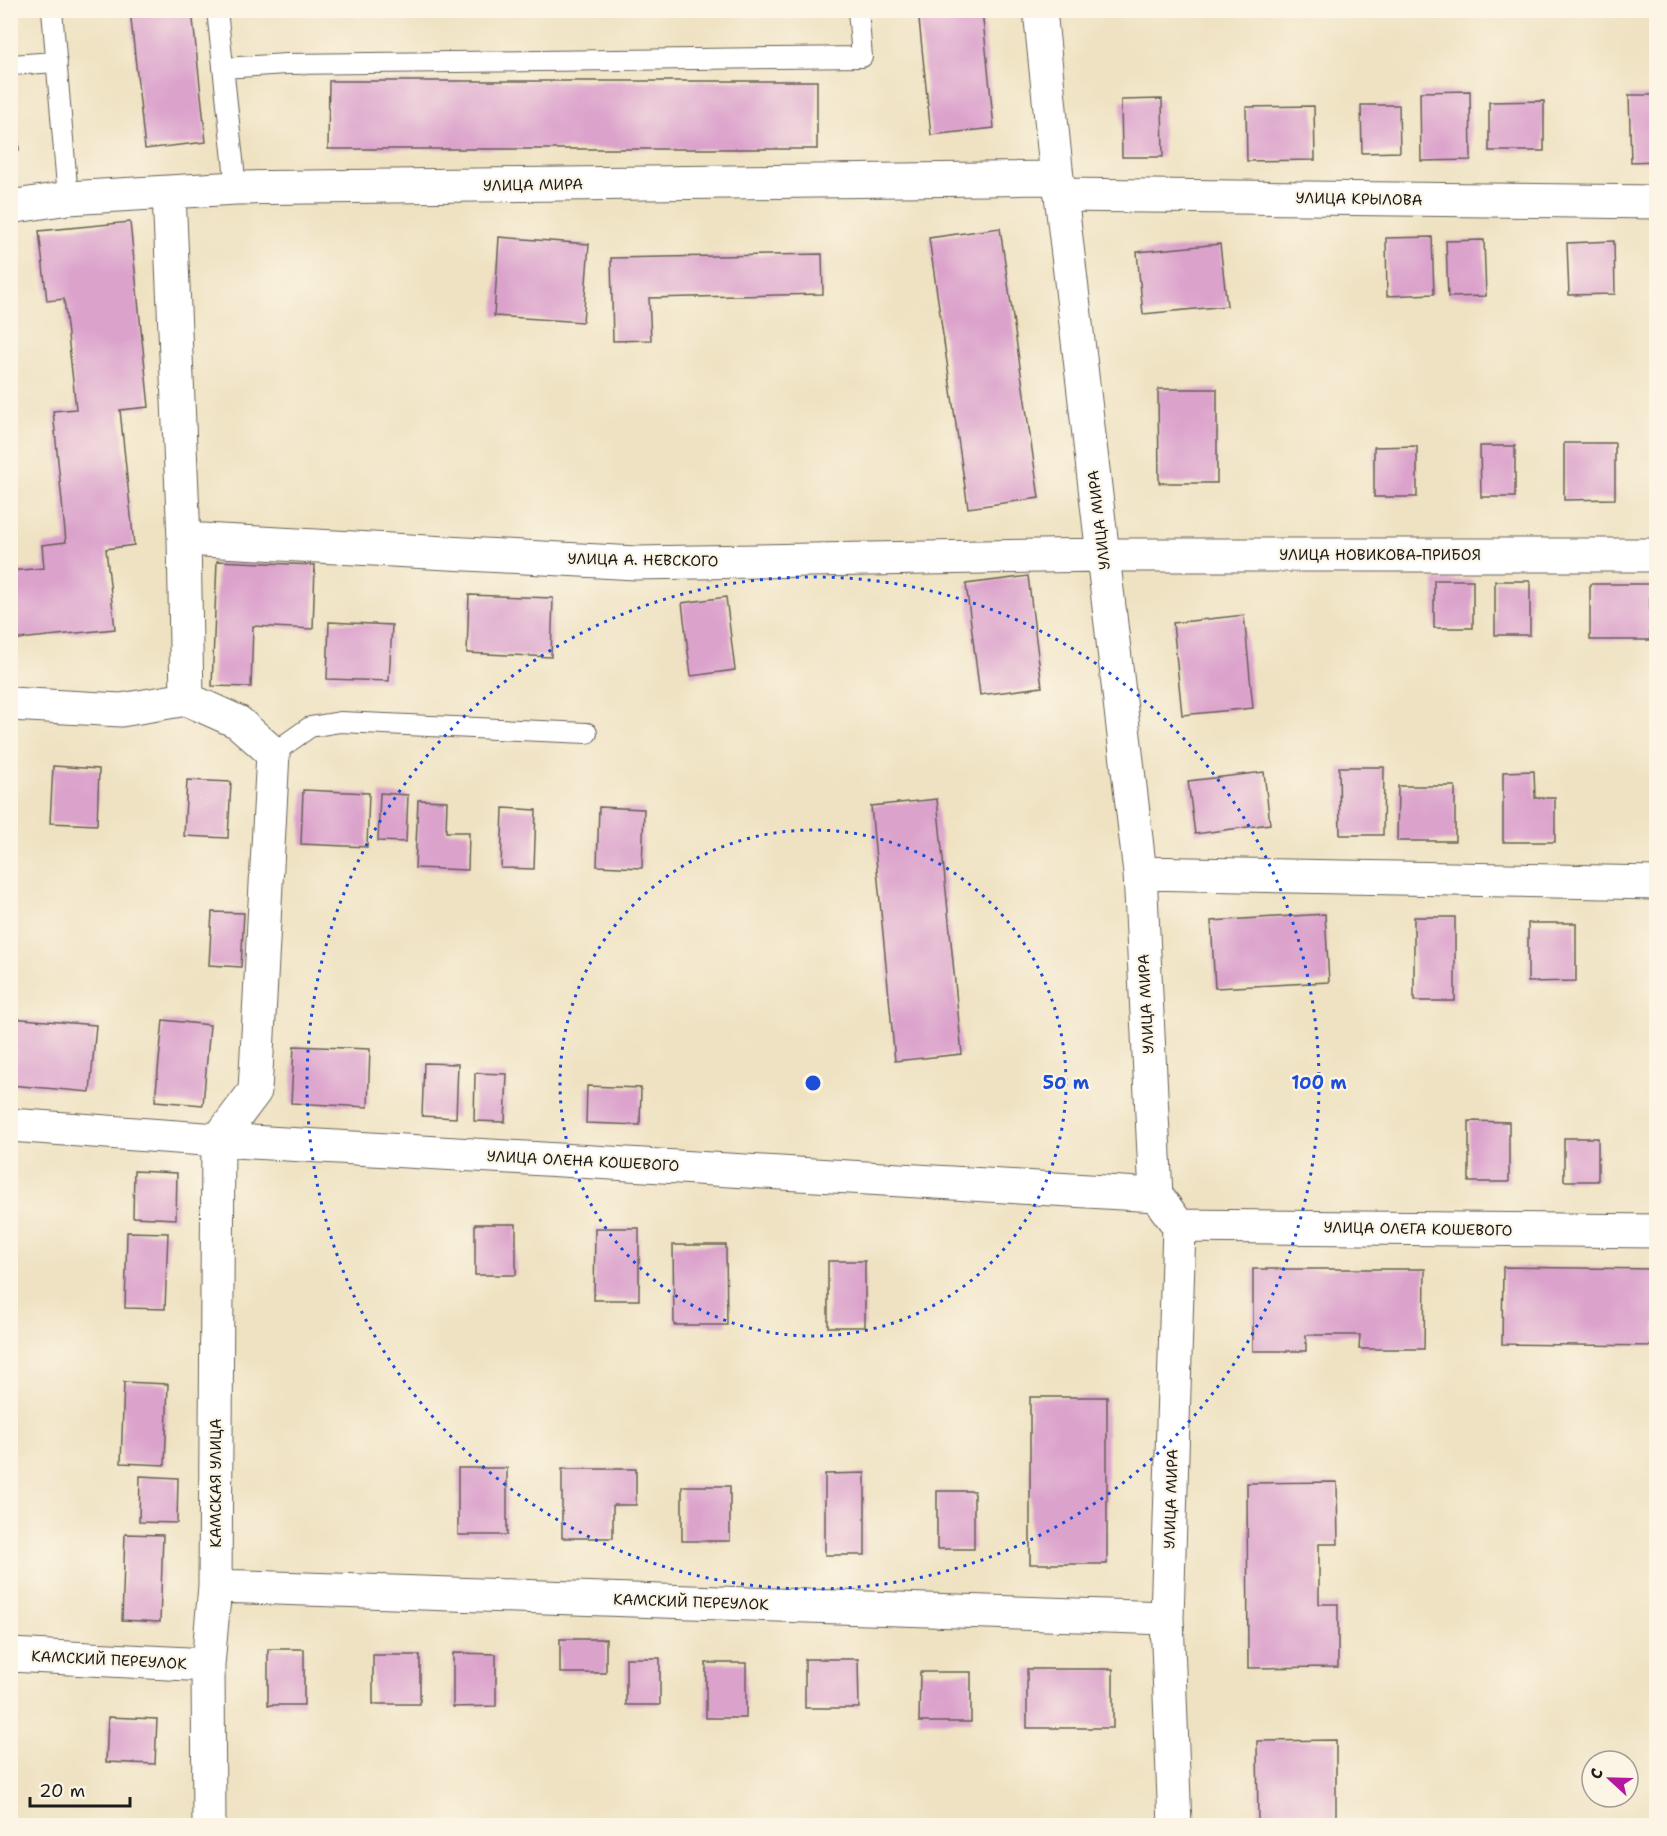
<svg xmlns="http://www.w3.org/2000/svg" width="1667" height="1836" viewBox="0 0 1667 1836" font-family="'Shantell Sans',sans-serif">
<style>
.building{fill:#dba2cc}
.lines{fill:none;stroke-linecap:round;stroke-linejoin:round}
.service-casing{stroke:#666156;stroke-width:22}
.minor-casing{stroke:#666156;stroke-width:35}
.service{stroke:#fff;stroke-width:20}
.minor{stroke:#fff;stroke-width:33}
.ring{fill:none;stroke:#1d4ed8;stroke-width:3;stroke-dasharray:3 6}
.labels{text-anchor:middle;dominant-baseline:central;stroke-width:4.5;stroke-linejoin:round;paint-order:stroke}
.street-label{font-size:15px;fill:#1c1c1c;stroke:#fcf5e5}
.centre{fill:#1d4ed8;stroke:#fcf5e5;stroke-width:3}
.ring-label{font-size:18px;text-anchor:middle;font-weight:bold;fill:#1d4ed8;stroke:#fcf5e5;stroke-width:4.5;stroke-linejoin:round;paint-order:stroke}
</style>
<rect width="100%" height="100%" fill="#fcf5e5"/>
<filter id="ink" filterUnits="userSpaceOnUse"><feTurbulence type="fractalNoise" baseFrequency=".0167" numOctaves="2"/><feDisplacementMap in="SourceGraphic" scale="12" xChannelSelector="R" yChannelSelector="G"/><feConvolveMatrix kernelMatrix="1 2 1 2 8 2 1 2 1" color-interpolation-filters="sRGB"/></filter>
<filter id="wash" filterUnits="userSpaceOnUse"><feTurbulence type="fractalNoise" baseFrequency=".008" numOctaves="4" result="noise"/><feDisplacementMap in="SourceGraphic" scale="24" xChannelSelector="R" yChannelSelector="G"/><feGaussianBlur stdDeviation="1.35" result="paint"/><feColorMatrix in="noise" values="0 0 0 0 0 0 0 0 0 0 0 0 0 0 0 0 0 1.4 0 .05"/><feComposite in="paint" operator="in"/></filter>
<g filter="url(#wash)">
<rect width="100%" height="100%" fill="#efe2c2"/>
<g id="blocks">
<path class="building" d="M130,10H192L206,142L145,149Z
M918,10H982L994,128L931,135Z
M329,81H817V149H328Z
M10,87H15L19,150H10Z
M1470,91L1471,160L1421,161L1420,92Z
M1629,95H1656V161L1631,162Z
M1162,99L1163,157H1122L1121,100Z
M1544,101V151H1489V102Z
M1361,105H1399L1400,152L1362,153Z
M1314,106L1315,160L1247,161L1246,107Z
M130,222L149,407L120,410L134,545L106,549L115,629L10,640V571L44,568L42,545L66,542L53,411L76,409L64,299L47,301L39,231Z
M1000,228L1039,498L968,508L929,238Z
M499,237L589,244L583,322L494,316Z
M1432,237L1434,294L1387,296L1386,238Z
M1484,240L1486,296L1448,297L1446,241Z
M1614,241L1615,294L1569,295L1567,243Z
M1220,244L1227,306L1143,314L1137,252Z
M1654,246H1656V280H1655Z
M822,254L823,294L649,298L651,340L613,341L611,258Z
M1158,389H1217V483H1159Z
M1564,443H1615V499L1564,500Z
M1417,446V497H1374V447Z
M1480,446H1515V497H1481Z
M217,561L315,565L313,629L253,626L251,687L212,686Z
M1028,576L1042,687L980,695L966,584Z
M1434,580H1473V628H1434Z
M1495,581H1530V635H1495Z
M1590,584H1650V640H1590Z
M469,595L553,598L551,657L467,653Z
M726,597L735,670L691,676L682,603Z
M1244,615L1253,708L1182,715L1173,623Z
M329,622L392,625L389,681L327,679Z
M53,766L99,769L97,825L50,823Z
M1339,767H1384L1383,835H1340Z
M1534,771L1535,798H1555V842H1503V772Z
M1264,772L1270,824L1195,834L1188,781Z
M187,780L231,782L228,838L184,836Z
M1398,786H1455V841H1397Z
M303,790L369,793L367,847L301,844Z
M380,793L408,795L406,842L378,841Z
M937,799L962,1054L895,1061L871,806Z
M418,800L447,801L446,832H469L468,870L415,868Z
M599,807L644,809L642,868L597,866Z
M503,808L536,810L534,869L501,868Z
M212,912L244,913L241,967L209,965Z
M1325,914L1329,982L1215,988L1211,921Z
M1414,917H1455V1001H1414Z
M1528,923H1576V981L1528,982Z
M10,1018L96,1025L90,1092L10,1085Z
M163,1020L210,1025L203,1105L155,1101Z
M294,1046L370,1049L368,1107L291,1103Z
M424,1063L458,1064L456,1118L422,1116Z
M475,1073L507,1074L505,1122L474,1121Z
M587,1086L641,1088L640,1125L586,1123Z
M1469,1121L1509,1122V1182H1469Z
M1564,1138H1598V1181H1564Z
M134,1171L177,1173L176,1219L133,1217Z
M475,1224H516V1275H475Z
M595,1228H639V1300H594Z
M127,1232L168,1233L165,1309L125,1308Z
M673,1245H726L727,1325H674Z
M828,1261H865V1327H828Z
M1503,1267L1656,1269V1346L1502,1344Z
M1253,1269H1425L1424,1349H1359L1360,1335H1306V1351H1253Z
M124,1382L168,1384L165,1465L121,1463Z
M1030,1397H1107V1564H1030Z
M458,1468H507V1535H458Z
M562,1469H636V1505H613V1538H562Z
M865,1473V1555H825V1474Z
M140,1476L178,1478L177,1523L139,1522Z
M1337,1482L1338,1544H1319V1604H1338V1667L1248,1668L1247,1483Z
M682,1486H730V1541H682Z
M937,1491H974V1549H937Z
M125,1534L163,1535L160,1622L122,1620Z
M560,1639H606V1673H560Z
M268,1649H304V1705H268Z
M453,1653L496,1654V1706L453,1707Z
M373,1655H420V1704H373Z
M626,1658H660V1705H626Z
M805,1659H858L859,1708H805Z
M706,1663H746V1718H706Z
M1027,1669H1113V1728H1027Z
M920,1672H971V1722H919Z
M108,1717L157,1719L155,1764L106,1762Z
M1336,1740V1826H1258L1257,1741Z
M975,1821H1008V1826H975Z"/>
</g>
</g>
<g filter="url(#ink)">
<use href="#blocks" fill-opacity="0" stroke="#666156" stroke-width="1.5"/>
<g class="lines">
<defs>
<path id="service" d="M52,10L68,198
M217,10L236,188
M10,65L57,62
M223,68L286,64L862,57L858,10
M273,753L310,727L340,722L587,733"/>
<path id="minor" d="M1040,10L1057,178L1061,195L1140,873L1156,1195L1179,1226L1167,1618L1175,1826
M169,193L184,539L187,699L238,722L273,753L255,1091L218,1140L215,1586L208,1665L209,1826
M1061,195L1656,202
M10,207L68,198L236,188L1057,178
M184,539L636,563L1103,555H1656
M10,704L121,710L187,699
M1140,873L1656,883
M10,1125L218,1140L1156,1195
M1179,1226L1656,1231
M215,1586L1167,1618
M10,1655L208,1665"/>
</defs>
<use href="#service" class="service-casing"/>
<use href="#minor" class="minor-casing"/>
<use href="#service" class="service"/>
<use href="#minor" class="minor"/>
</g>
</g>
<g class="ring">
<circle cx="813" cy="1083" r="253"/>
<circle cx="813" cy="1083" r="506"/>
</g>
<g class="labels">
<g class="street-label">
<text transform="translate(533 185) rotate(-1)">УЛИЦА МИРА</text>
<text transform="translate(1359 199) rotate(1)">УЛИЦА КРЫЛОВА</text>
<text transform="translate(1099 520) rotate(-97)">УЛИЦА МИРА</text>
<text x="1380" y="555">УЛИЦА НОВИКОВА-ПРИБОЯ</text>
<text transform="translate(643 560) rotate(1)">УЛИЦА А. НЕВСКОГО</text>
<text transform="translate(1146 1004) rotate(-93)">УЛИЦА МИРА</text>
<text transform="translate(583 1161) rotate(3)">УЛИЦА ОЛЕНА КОШЕВОГО</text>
<text transform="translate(1418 1229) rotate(1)">УЛИЦА ОЛЕГА КОШЕВОГО</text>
<text transform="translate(216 1483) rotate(-90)">КАМСКАЯ УЛИЦА</text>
<text transform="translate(1171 1499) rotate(-88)">УЛИЦА МИРА</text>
<text transform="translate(691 1602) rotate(2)">КАМСКИЙ ПЕРЕУЛОК</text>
<text transform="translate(109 1660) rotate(3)">КАМСКИЙ ПЕРЕУЛОК</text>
</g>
</g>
<circle cx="813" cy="1083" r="9" class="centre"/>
<g class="ring-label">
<text x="1066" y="1089">50 m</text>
<text x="1319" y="1089">100 m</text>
</g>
<rect width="1667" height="1836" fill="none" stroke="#fcf5e5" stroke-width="36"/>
<g transform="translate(1610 1779) rotate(292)"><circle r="28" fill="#fcf5e5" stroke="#a29e95" stroke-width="1.5"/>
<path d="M0-4.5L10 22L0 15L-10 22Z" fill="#b5179e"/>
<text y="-9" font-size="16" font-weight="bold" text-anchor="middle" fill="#1c1c1c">С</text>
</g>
<path d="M30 1797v9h100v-9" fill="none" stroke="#1c1c1c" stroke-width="3"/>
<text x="39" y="1797" font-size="18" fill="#1c1c1c" stroke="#fcf5e5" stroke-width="4.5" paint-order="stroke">20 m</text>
</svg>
